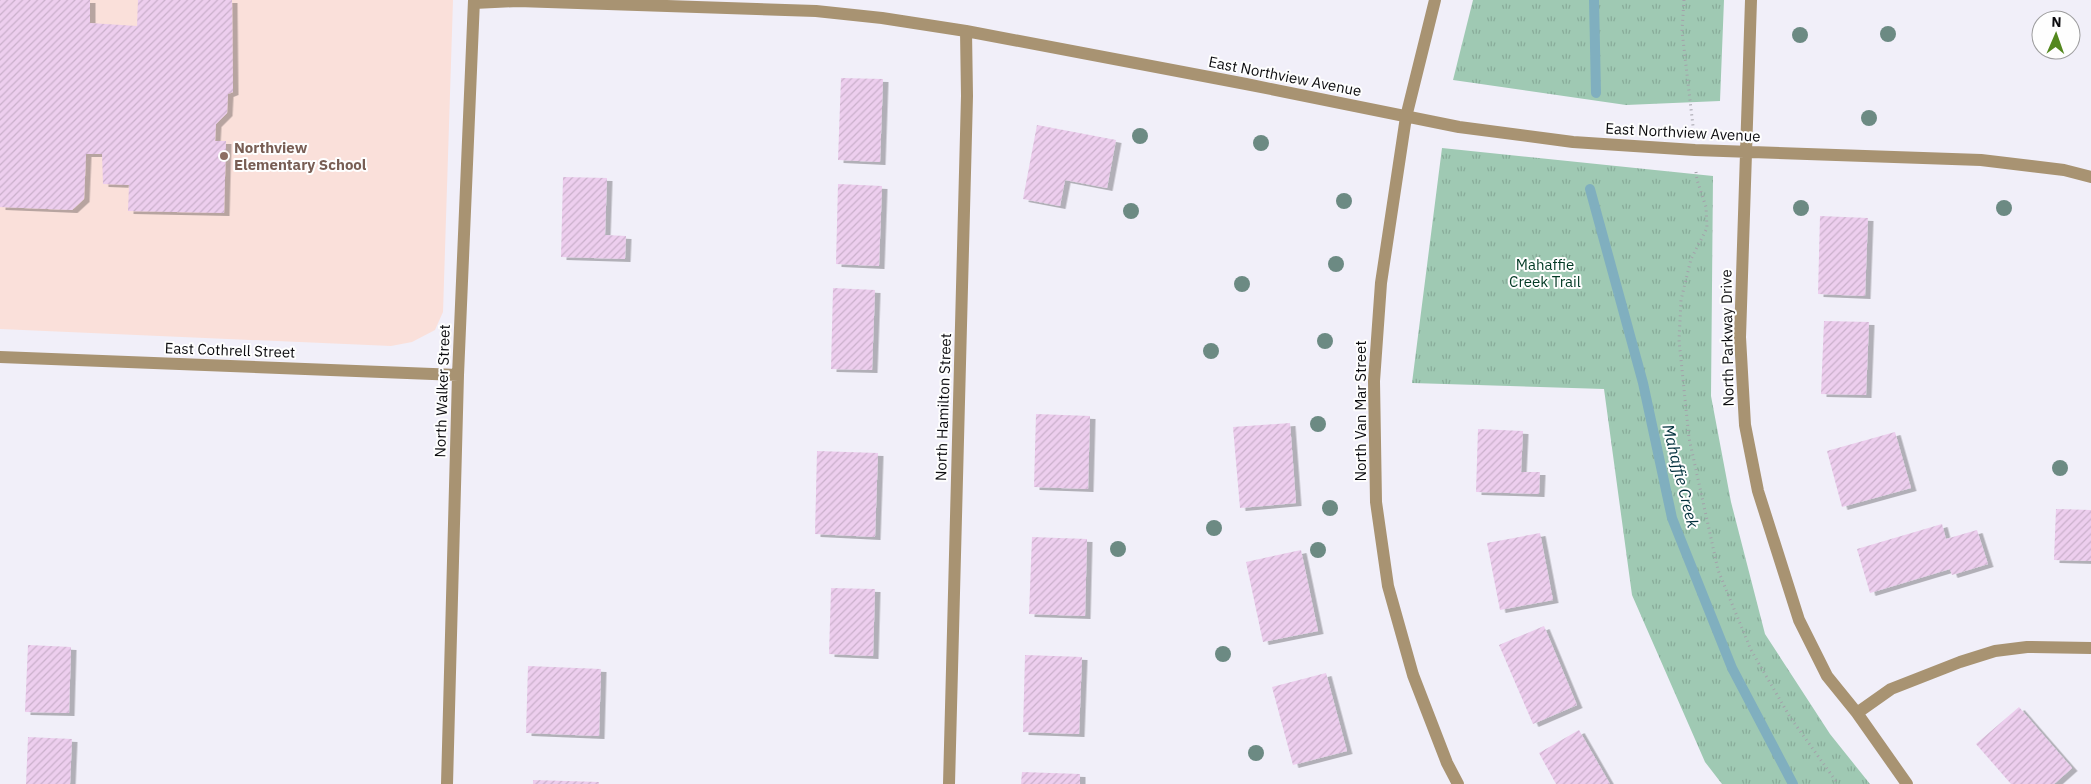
<svg xmlns="http://www.w3.org/2000/svg" width="2091" height="784" viewBox="0 0 2091 784" font-family="'IBM Plex Sans',sans-serif">
<style>
.education{fill:#fae0da}
.park{fill:url(#park-tufts)}
.lines{fill:none;stroke-linecap:round;stroke-linejoin:round}
.stream{stroke:#80afbf;stroke-width:10}
.building{fill:url(#building-hatch);filter:url(#shadow)}
.path{stroke:#a3a2aa;stroke-width:3;stroke-dasharray:1 4;stroke-linecap:butt}
.minor{stroke:#a89372;stroke-width:12}
.tree{fill:#6c8a83}
.education-dot{fill:#8d6e63;stroke:#fefefe;stroke-width:2}
.labels{text-anchor:middle;dominant-baseline:central;stroke-width:4;stroke-linejoin:round;paint-order:stroke}
.street-label{font-size:15px;fill:#0c0c0f;stroke:#fefefe}
.education-label{font-size:15px;font-weight:bold;fill:#785e54;stroke:#fefefe;text-anchor:start}
.park-label{font-size:15px;fill:#003823;stroke:#fefefe}
.water-label{font-size:16px;font-style:italic;fill:#01303c;stroke:#fefefe}
</style>
<defs>
<pattern id="park-tufts" width="24" height="20" patternUnits="userSpaceOnUse" patternTransform="scale(1.25)"><rect width="24" height="20" fill="#9fc9b3"/><path d="M3 7l-1-3M5 7V3M7 7l1-3M15 17l-1-3M17 17v-4M19 17l1-3" fill="none" stroke="#88ab99"/></pattern>
<pattern id="building-hatch" width="6" height="6" patternUnits="userSpaceOnUse" patternTransform="scale(1.25)"><rect width="6" height="6" fill="#edceee"/><path d="M-1 1l2-2M0 6l6-6M5 7l2-2" fill="none" stroke="#cab0cb"/></pattern>
<filter id="shadow"><feDropShadow dx="5.5" dy="3" stdDeviation="0" flood-color="#0004"/></filter>
</defs>
<rect width="100%" height="100%" fill="#f1eff9"/>
<path class="education" d="M0,0H453L443,312L435,330L412,342L391,346L0,329Z"/>
<path class="park" d="M1473,0H1724L1720,101L1626,105L1453,80Z
M1442,148L1713,176L1711,396L1731,502L1765,634L1830,734L1870,784H1722L1705,762L1632,595L1604,389L1412,383Z"/>
<g class="lines">
<path class="stream" d="M1594,0L1596,93
M1590,189L1643,383L1672,518L1732,668L1793,784"/>
</g>
<path class="building" d="M0,0H90V23L137,26L138,0H232L233,92L228,94L227,113L216,124L215,141H226L224,213L128,211L129,185L103,184L102,154H86L84,199L72,210L0,207Z
M841,78L883,79L880,162L838,160Z
M1037,125L1116,140L1107,188L1065,180L1060,206L1023,199Z
M563,177L607,178L605,235L626,236L625,259L561,257Z
M838,184L882,186L879,266L836,264Z
M1820,216L1868,218L1865,296L1818,294Z
M833,288L875,290L872,370L831,369Z
M1824,321L1869,322L1866,395L1821,394Z
M1036,414L1090,416L1088,489L1034,487Z
M1290,423L1296,503L1240,508L1233,427Z
M1478,429L1523,431L1521,472H1540L1539,494L1476,492Z
M1895,432L1911,488L1842,507L1827,451Z
M817,451L878,453L875,537L815,534Z
M2056,509L2091,510V561L2054,560Z
M1942,524L1946,539L1977,530L1988,564L1952,575L1950,569L1870,593L1857,549Z
M1540,533L1553,600L1500,610L1487,543Z
M1032,537L1087,539L1085,616L1029,614Z
M1301,550L1318,631L1263,642L1246,562Z
M831,588L875,589L873,656L829,654Z
M1544,626L1577,705L1533,724L1499,645Z
M28,645L71,647L69,713L25,712Z
M1025,655L1082,657L1079,734L1023,732Z
M528,666L601,669L599,736L526,733Z
M1326,673L1347,751L1293,765L1272,687Z
M2019,707L2072,768L2054,784H2011L1976,744Z
M1579,730L1610,784H1556L1539,753Z
M28,737L72,739L70,784H26Z
M1022,772L1080,774V784H1021Z
M533,780L599,782V784H533Z"/>
<g class="lines">
<path class="path" d="M1684,0L1682,31L1693,126
M1696,172L1697,180L1706,207L1707,228L1691,259L1681,300L1679,340L1689,438L1718,570L1751,650L1790,717L1838,784"/>
<path class="minor" d="M1435,0L1406,117L1381,283L1374,381L1376,502L1388,586L1413,675L1447,763L1458,784
M1751,0L1740,337L1745,425L1758,491L1799,620L1827,676L1857,713L1907,784
M474,3L518,1L816,11L882,18L966,31L1246,84L1459,127L1573,142L1695,150L1981,160L2064,170L2091,177
M0,357L458,375
M1857,713L1891,689L1960,662L1995,651L2027,647L2091,648
M447,784L458,375L474,0
M949,784L967,96L966,31"/>
</g>
<g class="tree">
<circle cx="1888" cy="34" r="8"/>
<circle cx="1800" cy="35" r="8"/>
<circle cx="1869" cy="118" r="8"/>
<circle cx="1140" cy="136" r="8"/>
<circle cx="1261" cy="143" r="8"/>
<circle cx="1344" cy="201" r="8"/>
<circle cx="1801" cy="208" r="8"/>
<circle cx="2004" cy="208" r="8"/>
<circle cx="1131" cy="211" r="8"/>
<circle cx="1336" cy="264" r="8"/>
<circle cx="1242" cy="284" r="8"/>
<circle cx="1325" cy="341" r="8"/>
<circle cx="1211" cy="351" r="8"/>
<circle cx="1318" cy="424" r="8"/>
<circle cx="2060" cy="468" r="8"/>
<circle cx="1330" cy="508" r="8"/>
<circle cx="1214" cy="528" r="8"/>
<circle cx="1118" cy="549" r="8"/>
<circle cx="1318" cy="550" r="8"/>
<circle cx="1223" cy="654" r="8"/>
<circle cx="1256" cy="753" r="8"/>
</g>
<circle class="education-dot" cx="224" cy="156" r="5"/>
<g class="labels">
<g class="street-label">
<text transform="translate(1285 76) rotate(11)">East Northview Avenue</text>
<text transform="translate(1683 132) rotate(3)">East Northview Avenue</text>
<text transform="translate(1727 338) rotate(-91)">North Parkway Drive</text>
<text transform="translate(230 350) rotate(2)">East Cothrell Street</text>
<text transform="translate(442 391) rotate(-88)">North Walker Street</text>
<text transform="translate(943 407) rotate(-88)">North Hamilton Street</text>
<text transform="translate(1360 411) rotate(-90)">North Van Mar Street</text>
</g>
<g class="education-label">
<text x="234" y="147">Northview<tspan x="234" dy="17">Elementary School</tspan></text>
</g>
<g class="park-label">
<text x="1545" y="264">Mahaffie<tspan x="1545" dy="17">Creek Trail</tspan></text>
</g>
<g class="water-label">
<text transform="translate(1681 476) rotate(76)">Mahaffie Creek</text>
</g>
</g>
<g transform="translate(2056 35) rotate(2)"><circle r="24" fill="#fefefe" stroke="#9d9d9e"/>
<path d="M0-4L9 19L0 12L-9 19Z" fill="#53871e"/>
<text y="-8" font-size="14" font-weight="bold" text-anchor="middle" fill="#0c0c0f">N</text>
</g>
</svg>
